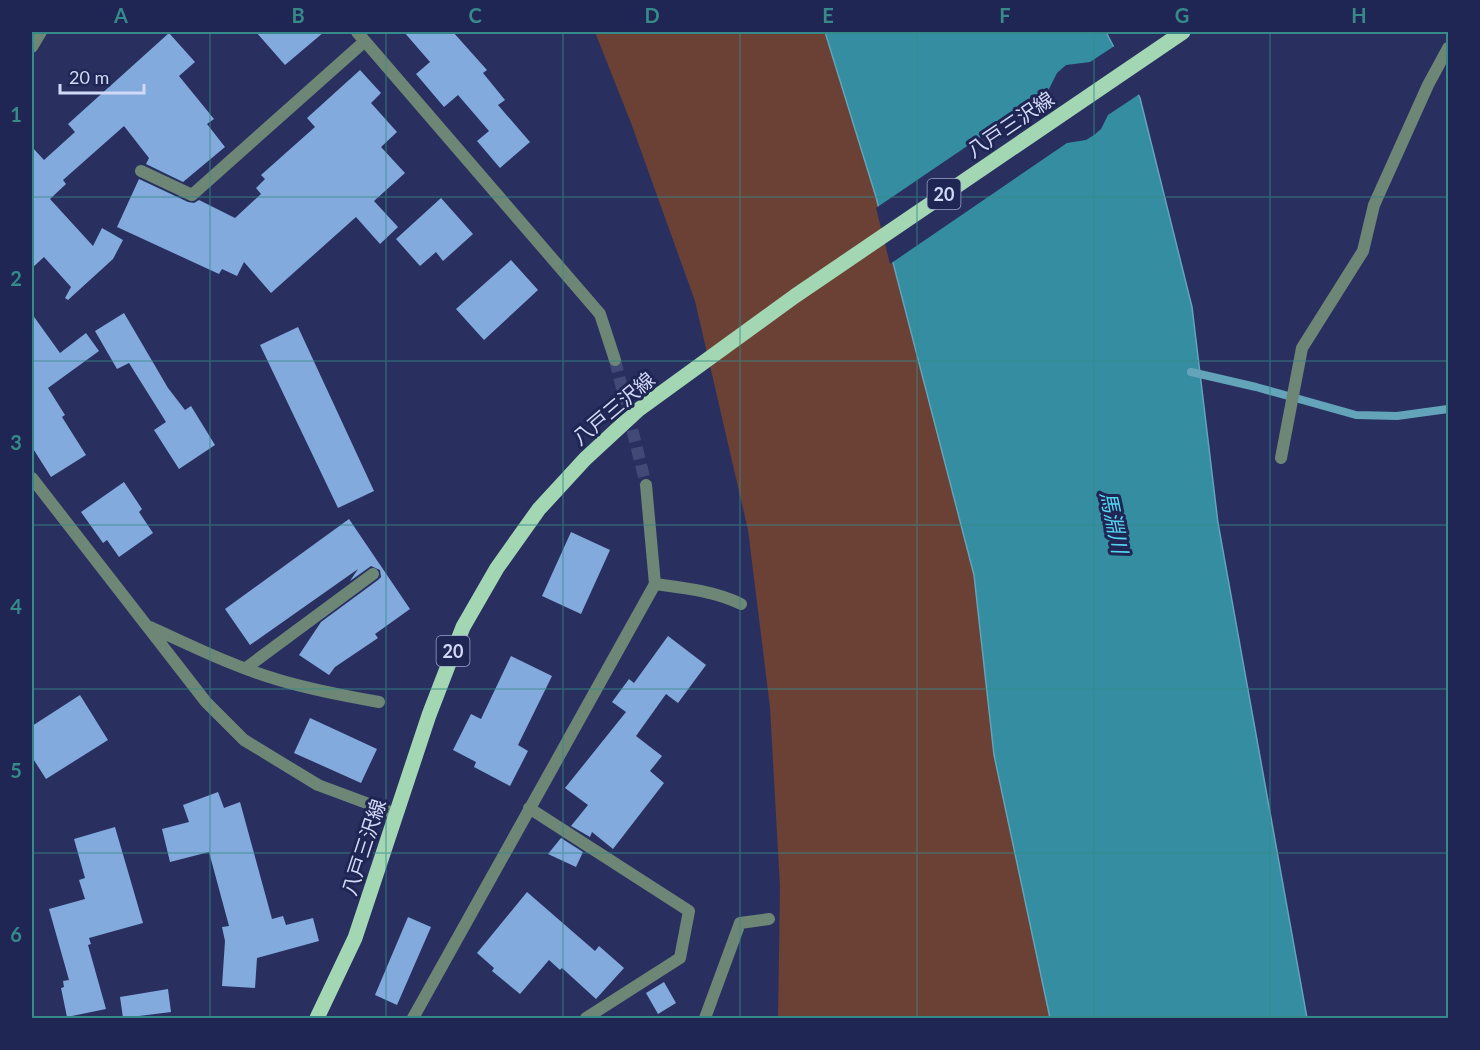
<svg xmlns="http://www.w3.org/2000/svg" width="1480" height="1050" viewBox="0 0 1480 1050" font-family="Lato,'Noto Sans JP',sans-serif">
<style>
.green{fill:#6b4035}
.water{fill:#348da0;stroke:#63a4ba;stroke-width:1.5}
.pier{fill:#293060}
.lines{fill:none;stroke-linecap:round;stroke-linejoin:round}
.stream{stroke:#63a4ba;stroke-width:8}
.building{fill:#83aadc}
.minor-tunnel{stroke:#424977;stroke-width:12;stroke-dasharray:12 6;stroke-linecap:butt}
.minor{stroke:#6d8675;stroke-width:12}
.primary{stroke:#a3d7b3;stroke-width:15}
.grid{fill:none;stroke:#368a89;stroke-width:1.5;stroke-opacity:0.55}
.labels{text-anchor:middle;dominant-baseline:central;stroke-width:6;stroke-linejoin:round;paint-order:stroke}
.shield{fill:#202654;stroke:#9da3c6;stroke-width:1.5}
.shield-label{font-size:18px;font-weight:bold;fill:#d2d9f7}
.street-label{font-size:20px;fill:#d2d9f7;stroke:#202654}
.water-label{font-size:21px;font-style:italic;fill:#55d5f1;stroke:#202654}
.neatline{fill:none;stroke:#368a89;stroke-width:2}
.grid-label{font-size:20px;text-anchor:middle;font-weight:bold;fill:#368a89}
</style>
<rect width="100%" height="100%" fill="#293060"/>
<path class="green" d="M595,32H825L876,197L974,575L994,755L1050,1018H778L780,887L770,707L748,530L695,301L631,123Z"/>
<path class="water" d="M825,32H1106L1140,98L1192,307L1218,523L1307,1018H1050L994,755L974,575L876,197Z"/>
<path class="pier" d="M1116,45L1141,93L1108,115L1101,129L1094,135L1086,140L1067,143L890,264L876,208L1048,91L1057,73L1066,65L1090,62Z"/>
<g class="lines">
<path class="stream" d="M1191,372L1256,387L1356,415L1397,416L1448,409"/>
</g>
<path class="building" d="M256,32H324L285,65Z
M404,32H453L487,70L483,73L505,100L498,105L530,142L500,168L477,141L489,131L458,95L444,107L416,74L430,62Z
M169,33L195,62L179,76L214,119L207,124L225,147L183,182L146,164L149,158L124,126L63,180L66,184L50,199L93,246L102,228L123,240L113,259L68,300L65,298L71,287L44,257L32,268V147L44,160L75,132L68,124Z
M360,70L381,93L371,103L397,132L381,147L405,173L374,201L398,227L380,244L356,217L271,293L244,262L237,276L222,269L219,274L117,227L139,179L188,202L194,203L199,200L235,218L261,194L256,188L265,179L261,175L315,127L307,118Z
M441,198L473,234L443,261L436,252L420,266L396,239Z
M511,260L538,290L484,340L456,309Z
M124,313L168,388L185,410L191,406L215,445L179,469L154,430L166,422L129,363L117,369L95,331Z
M32,314L60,353L86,333L99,351L48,388L65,415L62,417L86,455L51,477L32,447Z
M298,327L374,491L338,508L260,345Z
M124,482L142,509L139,512L153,533L119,557L107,540L103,543L81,512Z
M349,519L410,609L375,634L378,638L335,667L329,675L299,655L321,622L378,580L381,577L380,570L371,566L350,581L358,569L250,645L225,609Z
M571,532L610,550L581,614L542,596Z
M668,636L706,665L678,703L666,694L636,736L662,756L650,771L664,783L613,849L592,832L590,837L571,826L588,805L565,788L626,712L612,702L629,679L634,683Z
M511,656L552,676L518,745L528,751L510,786L474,767L476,762L453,750L471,714L481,719Z
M80,695L108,740L46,779L32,757V726Z
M310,718L377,749L361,783L294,753Z
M218,792L224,808L240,802L272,919L283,916L286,925L313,918L319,941L257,958L255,988L222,986L225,941L222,927L229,926L209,852L170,862L162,829L189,822L183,805Z
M115,827L143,923L89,938L91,944L88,945L106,1009L67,1017L61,988L64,987L63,981L69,980L49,909L85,899L79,880L85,878L74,839Z
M561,838L583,852L576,867L548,854Z
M527,892L595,951L599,946L624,968L596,999L562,968L560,970L549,960L520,994L492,971L494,968L477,953Z
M408,917L431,927L397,1005L375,995Z
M664,982L676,1003L658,1014L646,993Z
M168,989L171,1012L123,1018L120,997Z"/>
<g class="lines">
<path class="minor-tunnel" d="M615,360L646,485"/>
<path class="minor" d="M357,32L600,314L615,360
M32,47L41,32
M141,171L192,195L365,41
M1281,458L1302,348L1363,251L1374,205L1428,85L1448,48
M32,478L206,702L244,740L318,785L396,814
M655,584C684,588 715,591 741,604
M150,627C192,646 234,667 279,680C312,690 345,696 379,702
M246,668L373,574
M529,808L689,911L680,958L586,1018
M413,1018L655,584L646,485
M705,1018L740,923L769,919"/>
<path class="primary" d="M317,1018L355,938L429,715L463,627L497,568L539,509L585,459L638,410L795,296L1183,32"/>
</g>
<path class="grid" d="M210,32V1018M386,32V1018M563,32V1018M740,32V1018M917,32V1018M1094,32V1018M1270,32V1018M32,197H1448M32,361H1448M32,525H1448M32,689H1448M32,853H1448"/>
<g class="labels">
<g class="shield">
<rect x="927.5" y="179" width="33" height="30" rx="4.5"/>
<rect x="436.5" y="636" width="33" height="30" rx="4.5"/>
</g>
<g class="shield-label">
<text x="944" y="194">20</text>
<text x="453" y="651">20</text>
</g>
<g class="street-label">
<text transform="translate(1010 124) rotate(-34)">八戸三沢線</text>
<text transform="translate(613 408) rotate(-40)">八戸三沢線</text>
<text transform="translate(363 847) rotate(-72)">八戸三沢線</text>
</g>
<g class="water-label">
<text transform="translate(1115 522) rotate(78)">馬淵川</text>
</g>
</g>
<rect width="1480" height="1050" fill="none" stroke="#202654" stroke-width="66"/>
<path d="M60 84v9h84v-9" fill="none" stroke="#d2d9f7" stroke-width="3"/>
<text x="69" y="84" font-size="18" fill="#d2d9f7" stroke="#202654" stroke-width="4.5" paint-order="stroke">20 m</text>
<rect x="33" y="33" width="1414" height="984" class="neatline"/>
<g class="grid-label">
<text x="121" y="23">A</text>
<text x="298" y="23">B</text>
<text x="475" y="23">C</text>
<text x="652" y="23">D</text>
<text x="828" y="23">E</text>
<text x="1005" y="23">F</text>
<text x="1182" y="23">G</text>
<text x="1359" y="23">H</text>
<text x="16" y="122">1</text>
<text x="16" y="286">2</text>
<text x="16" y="450">3</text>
<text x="16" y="614">4</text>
<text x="16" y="778">5</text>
<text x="16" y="942">6</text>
</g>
</svg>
